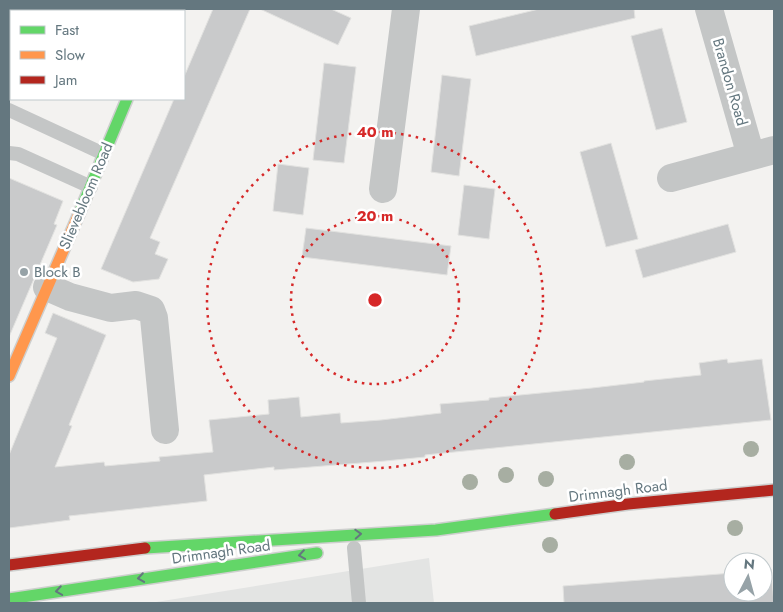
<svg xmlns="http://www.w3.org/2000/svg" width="783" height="612" viewBox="0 0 783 612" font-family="Jost,sans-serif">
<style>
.built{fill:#e3e4e3}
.building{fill:#c9cacb;stroke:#e2e2e0}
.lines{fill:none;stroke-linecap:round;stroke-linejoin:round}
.fast-casing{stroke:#cecfce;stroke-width:14}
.slow-casing{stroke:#cecfce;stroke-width:14}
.jam-casing{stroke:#cecfce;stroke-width:14}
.lane{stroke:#c4c6c6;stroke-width:14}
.street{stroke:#c4c6c6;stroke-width:28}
.fast{stroke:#63d668;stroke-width:11}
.slow{stroke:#ff974d;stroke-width:11}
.jam{stroke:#b3261e;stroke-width:11}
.tree{fill:#a7aea2}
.oneway{stroke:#64777f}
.ring{fill:none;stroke:#d62828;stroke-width:2.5;stroke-dasharray:2.5 5}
.poi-dot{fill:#96a2a7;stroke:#fff;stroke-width:2}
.labels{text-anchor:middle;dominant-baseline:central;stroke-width:5;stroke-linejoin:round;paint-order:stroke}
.street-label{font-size:15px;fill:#64777f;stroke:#fff}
.poi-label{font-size:15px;fill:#64777f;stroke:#fff;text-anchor:start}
.centre{fill:#d62828;stroke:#fff;stroke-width:2.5}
.ring-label{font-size:15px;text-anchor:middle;font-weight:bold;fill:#d62828;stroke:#fff;stroke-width:5;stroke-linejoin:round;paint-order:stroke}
</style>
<rect width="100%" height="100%" fill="#f3f2f0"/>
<path class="built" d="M429,558L434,603H150Z"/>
<path class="building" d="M213,9H250L150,238L160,242L155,254L168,259L159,279L133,282L101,269L174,99H184V77Z
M260,9H331L351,18L338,45Z
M539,9H634L635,18L476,56L469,26Z
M662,28L687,122L656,130L631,36Z
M324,63L356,67L344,163L313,160Z
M442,75L471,79L459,176L431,172Z
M611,143L638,239L606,247L580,152Z
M278,164L309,168L303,215L273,211Z
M9,178L63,201L54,224L57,225L9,337Z
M464,185L495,189L489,239L458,235Z
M728,224L736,252L643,278L635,250Z
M306,228L451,246L447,275L302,257Z
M53,313L106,335L69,425L72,426L55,467L104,462L105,466L160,461L159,457L213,452L209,420L269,414L268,400L299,397L301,417L340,413L341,423L381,420L441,413L440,404L489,400V398L592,388L644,382V381L701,375L699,363L727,359L728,363L762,359L771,420L425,455V457L385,461L274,470V467L204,475L207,501L69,516L70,520L9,528V455L57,338L45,333Z
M771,569L774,603H564L563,586L733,573V592H763V570Z"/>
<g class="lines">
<defs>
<path id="fast" d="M79,214L127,99
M145,548L436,530L555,514
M9,599L317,553"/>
<path id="slow" d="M9,376L79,214"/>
<path id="jam" d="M555,514L628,504L774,490
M9,565L145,548"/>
</defs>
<use href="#fast" class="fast-casing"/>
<use href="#slow" class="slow-casing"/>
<use href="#jam" class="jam-casing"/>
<path class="lane" d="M9,110L104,154
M9,153L18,154L91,187
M354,548L359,603"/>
<path class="street" d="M709,9L751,156
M164,11L165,9
M671,178L774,150
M383,189L406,9
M47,287L70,297L111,308L136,305L151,310L154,318L165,430"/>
<use href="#fast" class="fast"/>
<use href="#slow" class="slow"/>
<use href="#jam" class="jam"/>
</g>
<g class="tree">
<circle cx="751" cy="449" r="8"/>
<circle cx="627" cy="462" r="8"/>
<circle cx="506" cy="475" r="8"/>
<circle cx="546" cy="479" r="8"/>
<circle cx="470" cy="482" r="8"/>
<circle cx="735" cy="528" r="8"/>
<circle cx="550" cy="545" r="8"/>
</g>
<defs><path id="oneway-chevron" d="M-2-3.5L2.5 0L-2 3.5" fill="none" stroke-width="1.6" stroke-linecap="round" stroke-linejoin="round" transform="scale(1.25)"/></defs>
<g class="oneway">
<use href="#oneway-chevron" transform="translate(358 534) rotate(-3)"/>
<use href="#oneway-chevron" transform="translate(302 555) rotate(172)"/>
<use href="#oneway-chevron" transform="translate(141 578) rotate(172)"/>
<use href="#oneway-chevron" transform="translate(59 591) rotate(171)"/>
</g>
<g class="ring">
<circle cx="375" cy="300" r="84"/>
<circle cx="375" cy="300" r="168"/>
</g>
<circle class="poi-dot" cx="24" cy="272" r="5"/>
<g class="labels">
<g class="street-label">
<text transform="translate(730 82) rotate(74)">Brandon Road</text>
<text transform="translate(86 196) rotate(-67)">Slievebloom Road</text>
<text transform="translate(618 491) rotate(-7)">Drimnagh Road</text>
<text transform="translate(221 552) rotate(-8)">Drimnagh Road</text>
</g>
<g class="poi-label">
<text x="34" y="272">Block B</text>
</g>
</g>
<circle cx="375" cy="300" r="8" class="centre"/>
<g class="ring-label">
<text x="375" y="137">40 m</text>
<text x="375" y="221">20 m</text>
</g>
<rect width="783" height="612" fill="none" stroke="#64777f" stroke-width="20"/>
<rect x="10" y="10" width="175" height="90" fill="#ffffff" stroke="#c1c9cc"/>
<rect x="20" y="26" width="25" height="8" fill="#63d668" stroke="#c1c9cc"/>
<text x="55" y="35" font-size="15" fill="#64777f">Fast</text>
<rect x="20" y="51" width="25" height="8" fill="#ff974d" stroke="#c1c9cc"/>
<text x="55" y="60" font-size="15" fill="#64777f">Slow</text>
<rect x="20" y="76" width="25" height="8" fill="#b3261e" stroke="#c1c9cc"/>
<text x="55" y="85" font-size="15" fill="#64777f">Jam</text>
<g transform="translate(748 577) rotate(6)"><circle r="24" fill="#ffffff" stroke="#c1c9cc"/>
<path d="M0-4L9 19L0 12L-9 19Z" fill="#96a2a7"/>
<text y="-8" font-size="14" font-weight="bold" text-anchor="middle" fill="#64777f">N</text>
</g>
</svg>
